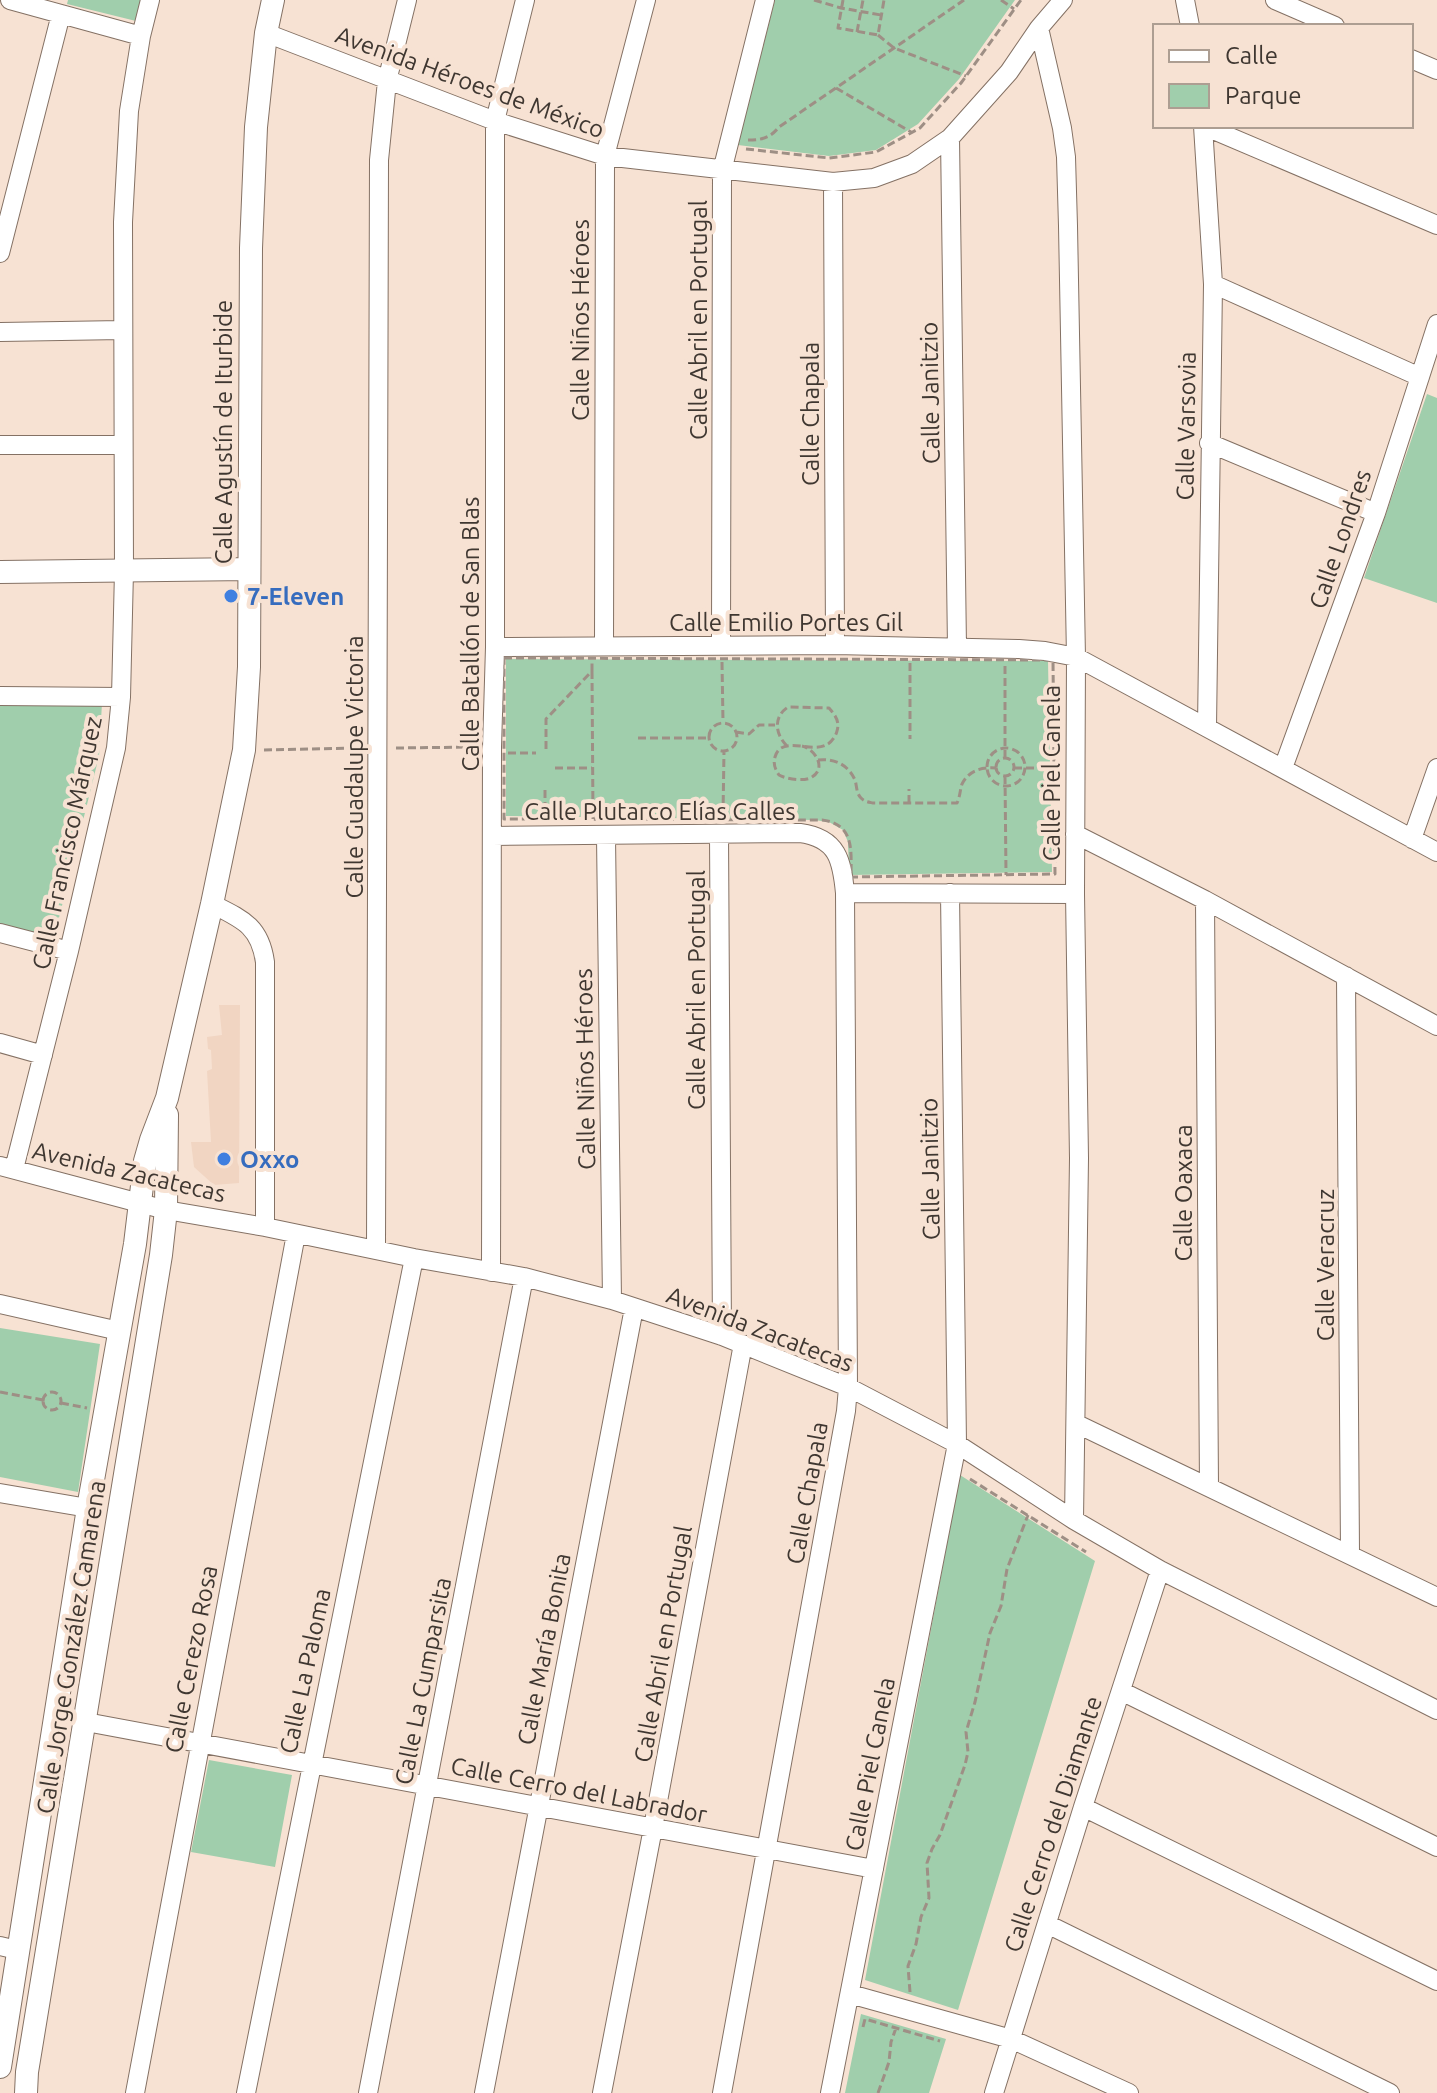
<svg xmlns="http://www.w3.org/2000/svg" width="1437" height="2093" viewBox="0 0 1437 2093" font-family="Ubuntu,sans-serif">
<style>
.built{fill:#f1d5c2}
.green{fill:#a0ceac}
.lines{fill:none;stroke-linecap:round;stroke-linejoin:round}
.minor-casing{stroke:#847164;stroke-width:20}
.tertiary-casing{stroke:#847164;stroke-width:24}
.path{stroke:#9e8f85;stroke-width:3;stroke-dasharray:8 4;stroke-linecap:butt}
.minor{stroke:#fff;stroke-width:18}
.tertiary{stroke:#fff;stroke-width:22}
.shop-dot{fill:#3f7fe0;stroke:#f7e2d3;stroke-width:3}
.labels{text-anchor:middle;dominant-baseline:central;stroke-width:8;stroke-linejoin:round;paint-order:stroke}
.street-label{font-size:24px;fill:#3f3731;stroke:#f7e2d3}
.shop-label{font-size:24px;font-weight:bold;fill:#366cbe;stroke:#f7e2d3;text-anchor:start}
</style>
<rect width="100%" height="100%" fill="#f7e2d3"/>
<path class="built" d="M219,1005H240L239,1183L214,1185L194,1167L191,1142H211L207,1071L212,1069L211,1050L208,1049L207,1037L222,1035Z"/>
<path class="green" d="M68,0H142L136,21L67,4Z
M775,0H1015L959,79L918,124L876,150L829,156L738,145Z
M1427,394L1437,398V603L1364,578Z
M506,659L1048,661L1052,872L849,875L848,842L843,830L829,822L814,820L506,816Z
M0,703H102L99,756L54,938L0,924Z
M0,1328L100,1344L78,1492L0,1477Z
M960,1475L1095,1561L958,2010L865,1980Z
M209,1760L292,1775L275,1867L191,1852Z
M861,2014L946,2039L929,2093H845Z"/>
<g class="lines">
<defs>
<path id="minor" d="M10,0L141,36
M1185,0L1190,26
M1275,0L1335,26
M1039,28L1062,128L1066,157L1068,226L1076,657L1075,894L1079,1158L1074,1520
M266,33L495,121L605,156L833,182L874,178L912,164L950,138L1009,72L1039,28L1063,0
M1411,59L1437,70
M1203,126L1213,284L1207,727
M1204,126L1437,225
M950,138L957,647
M833,182L835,645
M0,253L61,14
M1213,284L1420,377
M0,332L122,330
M1209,443L1376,513
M0,445H122
M721,645L722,171L765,0
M604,646L605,156L646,0
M495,647L835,645L1019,649L1045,651L1076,657L1437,852
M0,696L121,697
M1283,768L1376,513L1437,324
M1075,834L1205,900L1437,1026
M719,835L722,1336
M493,836L800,833C838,838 842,861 845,893L848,1387L846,1411L722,2093
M606,837L612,1300
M1412,839L1437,768
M845,893L1075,894
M1205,900L1209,1487
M212,904C242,919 260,926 265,962V1227
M0,933L69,951
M1346,976L1350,1553
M0,1043L43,1055
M0,1166L166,1210L265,1227L414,1258L524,1277L612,1300L722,1336L848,1387L957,1444L1074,1520L1160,1570L1437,1710
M14,1169L69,951L116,748L121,697L124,571L123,222L129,111L141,36L150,0
M376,1250L379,160L387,81L407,0
M491,1272L492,747L495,647V121L525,0
M0,1304L119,1331
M1077,1424L1437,1597
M0,1493L88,1508
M1121,1691L1437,1847
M86,1722L874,1869
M1083,1807L1437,1981
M1047,1924L1390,2093
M0,1946L17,1950
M850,1994L1011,2039L1129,2093
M135,2093L296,1234
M246,2093L414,1258
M368,2093L524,1277
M484,2093L634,1308
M602,2093L653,1828L743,1344
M830,2093L957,1444L950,893
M994,2093L1083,1807L1160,1570"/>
<path id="tertiary" d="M0,572L248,569
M0,2067L88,1508L135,1244L145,1161L151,1140L167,1098L212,904L244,750L249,667L251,248L256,127L266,33L273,0
M26,2093L27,2072L161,1255L166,1210L167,1115"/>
</defs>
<use href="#minor" class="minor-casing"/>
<use href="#tertiary" class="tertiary-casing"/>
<path class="path" d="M814,0L841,8L881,15
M843,0L838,28L878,35L884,0
M1001,0L1014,9
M857,32L863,0
M878,35L894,48L966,76
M836,88L911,132
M748,140C762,140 770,138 779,127L964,0
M746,149L829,158L876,152L920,128L961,83L1021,0
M504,658L1053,660L1055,874L851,877C851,851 855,824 822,820L504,819Z
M722,662L723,722
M910,663V739
M1005,666V758
M592,671L593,819
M709 737a14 14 0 1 1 28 0a14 14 0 1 1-28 0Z
M736,732L749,734L759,725H775
M638,738H709
M787,746C775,734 773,717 788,707L829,708C835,715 840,721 837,731C836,736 831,743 826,745C811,753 781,735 775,757C773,764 775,769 779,775C786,779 805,782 812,777C827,768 815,749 802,746
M987 767a19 19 0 1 1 38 0a19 19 0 1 1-38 0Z
M396,748L473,747
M546,749V719L592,671V663
M264,750L361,748
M508,753H536
M996 767a9 9 0 1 1 18 0a9 9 0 1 1-18 0Z
M818,760C833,758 848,764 855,780C857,786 856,793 861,798C865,802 868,802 873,803H957C960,797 960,790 962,784C969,770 982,767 996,768
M555,768H592
M1014,768H1054
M1005,776L1006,875
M545,790V819
M909,803V789
M723,815L724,751
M43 1401a9 9 0 1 1 18 0a9 9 0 1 1-18 0Z
M0,1392L43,1400
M61,1403L87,1408
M970,1479L1086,1552
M910,1992L908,1966L916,1944L921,1917L929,1898L927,1863L932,1849L940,1835L965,1765L968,1752L966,1732L975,1702L990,1633L1001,1606L1007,1569L1028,1515
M863,2027L865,2019L940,2041
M878,2093L889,2062L891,2042L896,2028"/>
<use href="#minor" class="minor"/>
<use href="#tertiary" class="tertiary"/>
</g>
<g class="shop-dot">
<circle cx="231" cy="596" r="8"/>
<circle cx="224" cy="1159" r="8"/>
</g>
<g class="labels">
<g class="street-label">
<text transform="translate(470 82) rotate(20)">Avenida Héroes de México</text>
<text transform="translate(580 320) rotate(-90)">Calle Niños Héroes</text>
<text transform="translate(698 320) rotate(-90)">Calle Abril en Portugal</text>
<text transform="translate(930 393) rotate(-91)">Calle Janitzio</text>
<text transform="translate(810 414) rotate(-90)">Calle Chapala</text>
<text transform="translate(1186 426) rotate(-89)">Calle Varsovia</text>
<text transform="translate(223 432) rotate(-90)">Calle Agustín de Iturbide</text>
<text transform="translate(1340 539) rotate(-71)">Calle Londres</text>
<text x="786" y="622">Calle Emilio Portes Gil</text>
<text transform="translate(470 634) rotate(-90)">Calle Batallón de San Blas</text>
<text transform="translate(354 767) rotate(-90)">Calle Guadalupe Victoria</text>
<text transform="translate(1051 773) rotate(-90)">Calle Piel Canela</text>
<text x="660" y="811">Calle Plutarco Elías Calles</text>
<text transform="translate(67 843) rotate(-78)">Calle Francisco Márquez</text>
<text transform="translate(696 990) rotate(-90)">Calle Abril en Portugal</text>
<text transform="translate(585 1069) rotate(-91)">Calle Niños Héroes</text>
<text transform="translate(930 1169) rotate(-91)">Calle Janitzio</text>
<text transform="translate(129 1172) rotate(13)">Avenida Zacatecas</text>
<text transform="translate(1183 1193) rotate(-90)">Calle Oaxaca</text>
<text transform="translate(1325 1265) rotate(-90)">Calle Veracruz</text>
<text transform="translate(760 1329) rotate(21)">Avenida Zacatecas</text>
<text transform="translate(807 1493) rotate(-80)">Calle Chapala</text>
<text transform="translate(663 1644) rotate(-80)">Calle Abril en Portugal</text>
<text transform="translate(71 1647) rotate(-81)">Calle Jorge González Camarena</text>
<text transform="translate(544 1649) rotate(-79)">Calle María Bonita</text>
<text transform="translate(191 1659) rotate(-79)">Calle Cerezo Rosa</text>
<text transform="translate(305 1671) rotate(-78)">Calle La Paloma</text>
<text transform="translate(423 1681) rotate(-79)">Calle La Cumparsita</text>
<text transform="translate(870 1764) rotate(-79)">Calle Piel Canela</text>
<text transform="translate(579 1790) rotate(11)">Calle Cerro del Labrador</text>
<text transform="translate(1053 1824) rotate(-72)">Calle Cerro del Diamante</text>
</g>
<g class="shop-label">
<text x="247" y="596">7-Eleven</text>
<text x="240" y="1159">Oxxo</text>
</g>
</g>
<rect x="1153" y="24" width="260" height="104" fill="#f7e2d3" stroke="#ad9e92" stroke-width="2"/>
<rect x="1169" y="50" width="40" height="12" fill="#ffffff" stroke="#ad9e92" stroke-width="2"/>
<text x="1225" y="64" font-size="24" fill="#3f3731">Calle</text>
<rect x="1169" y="84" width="40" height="24" fill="#a0ceac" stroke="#ad9e92" stroke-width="2"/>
<text x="1225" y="104" font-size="24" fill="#3f3731">Parque</text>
</svg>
